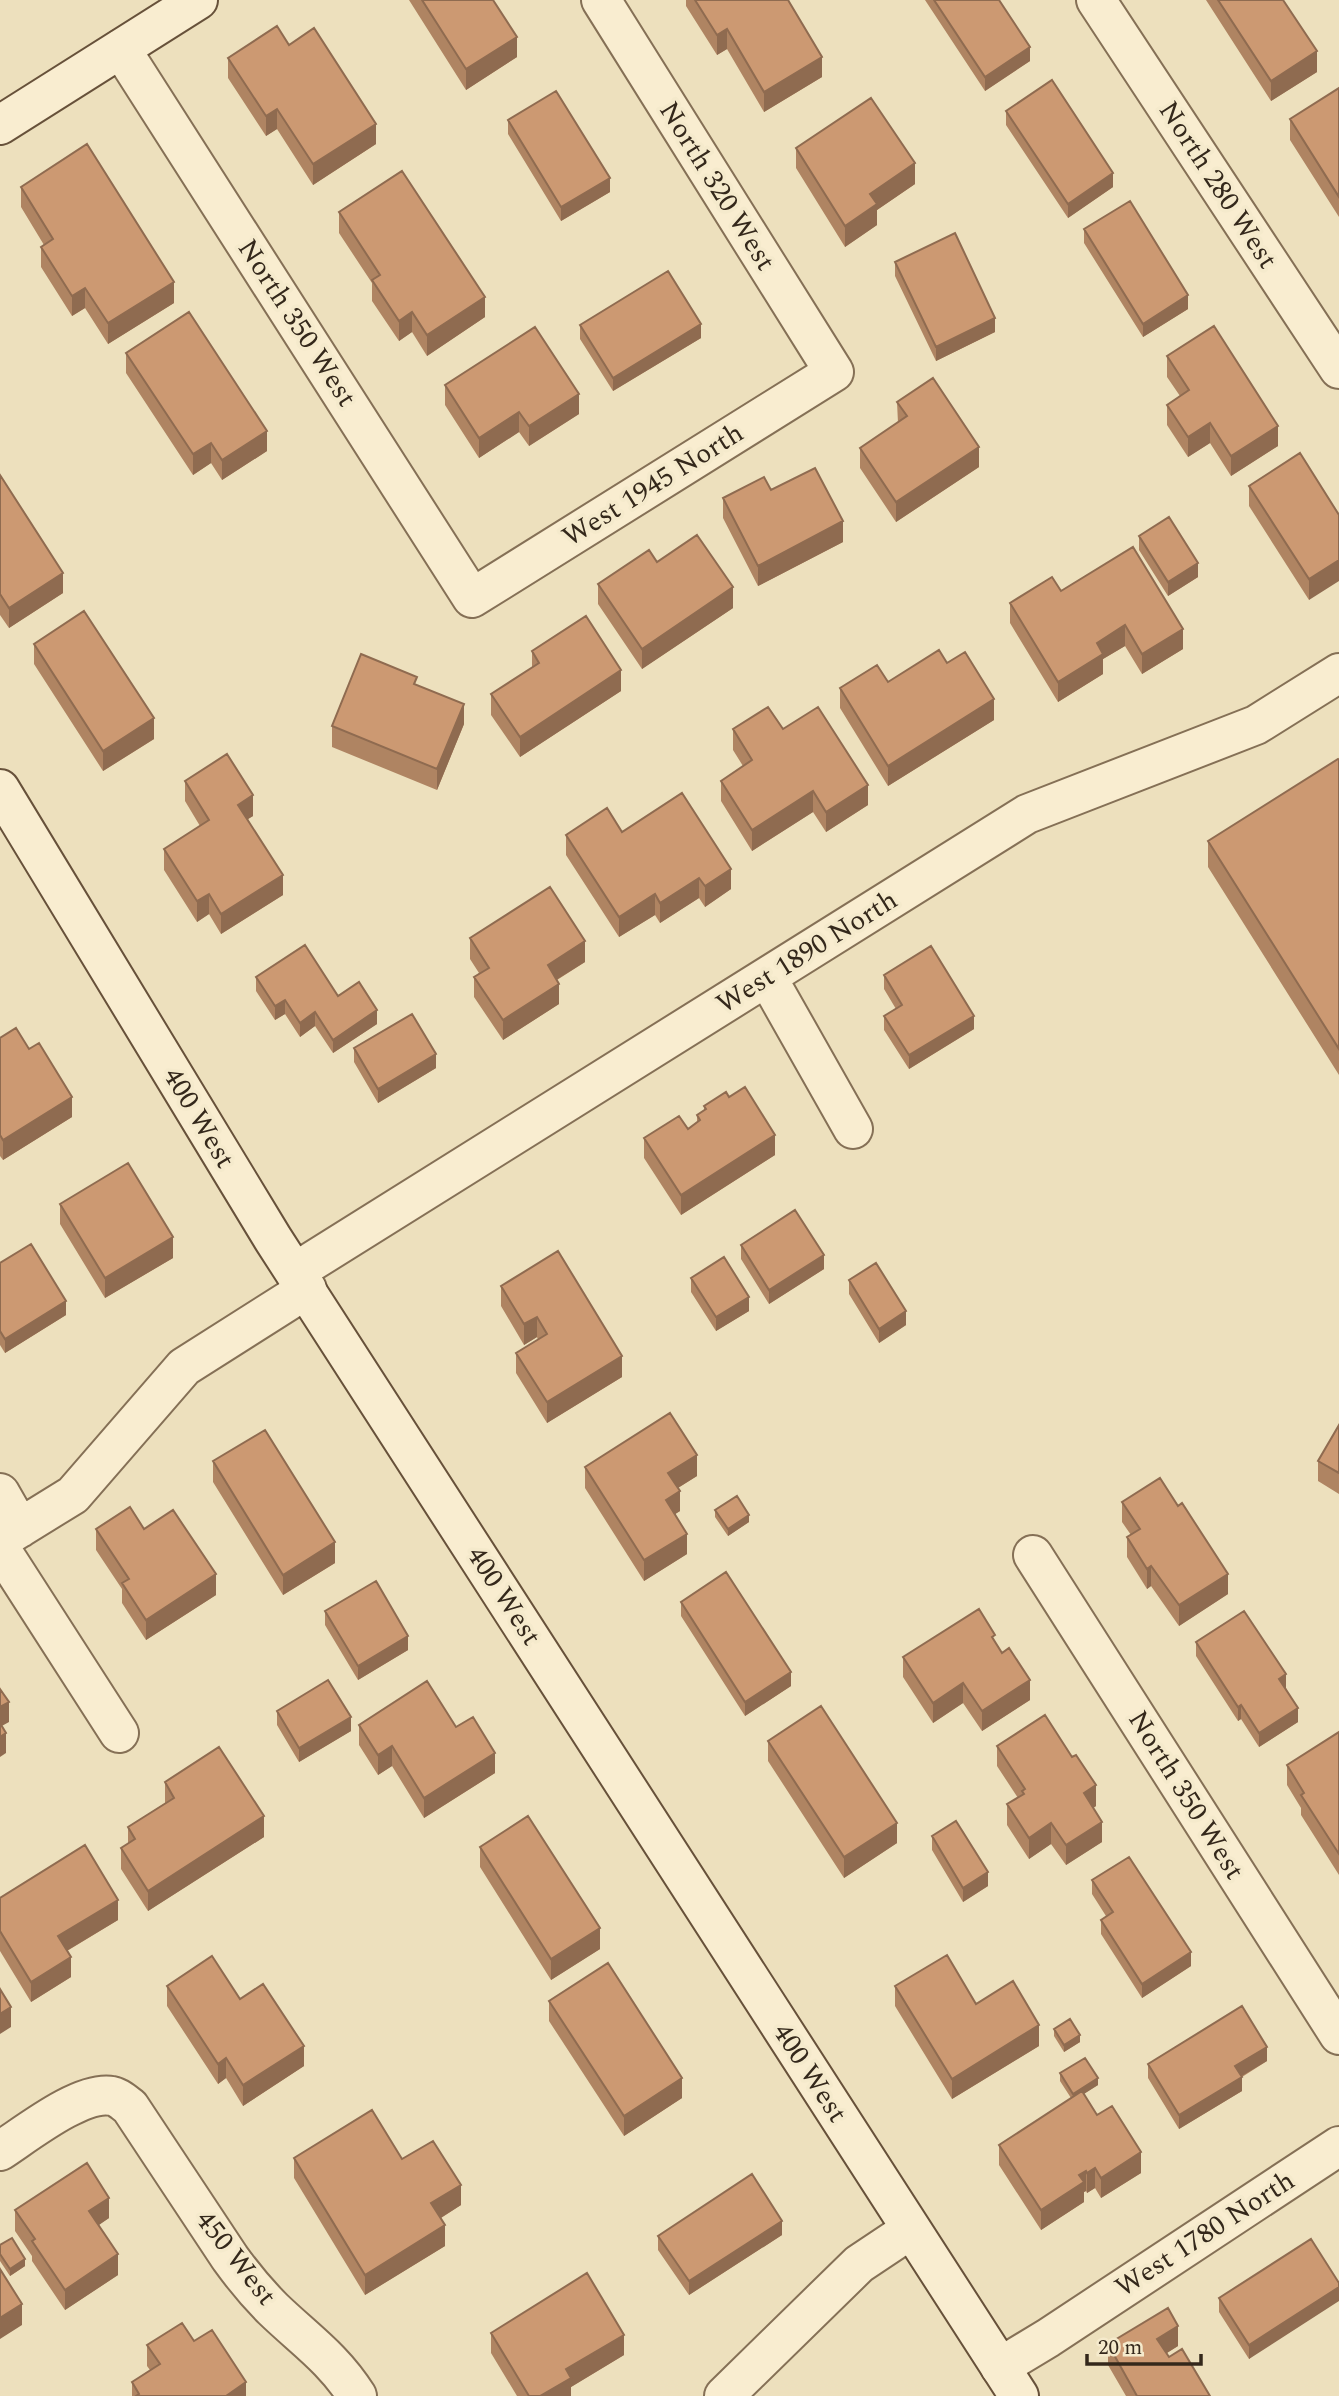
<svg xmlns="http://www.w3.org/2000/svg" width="1339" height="2396" viewBox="0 0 1339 2396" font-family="Spectral,serif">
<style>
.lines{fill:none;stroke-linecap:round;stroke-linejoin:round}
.street-casing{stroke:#857056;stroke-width:42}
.secondary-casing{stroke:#67513a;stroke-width:42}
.street{stroke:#f9edd0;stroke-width:38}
.secondary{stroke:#f9edd0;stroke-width:38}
.wall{fill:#af8462}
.shaded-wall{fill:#8f6b50}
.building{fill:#cc9972;stroke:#8f6b50;stroke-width:2}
.labels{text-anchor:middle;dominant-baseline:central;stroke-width:7;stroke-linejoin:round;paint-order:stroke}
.street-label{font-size:28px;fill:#34281b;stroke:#f5eacc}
</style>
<rect width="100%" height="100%" fill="#ede0bd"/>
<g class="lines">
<defs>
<path id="street" d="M1096,0L1339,369
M121,49L472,598L834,372L601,0
M767,977L853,1129
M295,1272L1027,814L1256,725L1339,673
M0,1493L20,1528
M0,1540L73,1495L184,1367L307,1289
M0,1548L119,1733
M1033,1555L1339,2035
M0,2151C25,2135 81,2090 112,2096C118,2097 125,2103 130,2107L230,2258C243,2276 257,2293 273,2309C304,2339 333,2358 357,2396
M1000,2367L1048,2338L1339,2146
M724,2396L859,2264L910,2230"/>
<path id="secondary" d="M0,125L198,0
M0,789L273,1239L1019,2396"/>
</defs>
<use href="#street" class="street-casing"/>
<use href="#secondary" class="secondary-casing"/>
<use href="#street" class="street"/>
<use href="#secondary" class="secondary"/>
</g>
<path class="wall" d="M409,0H493L517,57L466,90Z
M686,0H788L822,77L764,112L727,49L717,55L686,6Z
M925,0H999L1030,61L985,91Z
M1206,0H1283L1317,72L1271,101Z
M289,45L376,144L313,185L277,129L266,136L228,78V58Z
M1339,88V217L1290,140V119Z
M1006,111L1113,187L1068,218L1006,125Z
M508,120L610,192L561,221L508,134Z
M796,148L915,184L877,210V225L845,247L796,168Z
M21,187L174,303L108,344L85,308L72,316L41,267V247L44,245L21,207Z
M339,212L485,317L427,356L412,332L399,341L372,301V283L339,233Z
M1084,229L1188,309L1143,337L1084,243Z
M895,262L995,332L936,361L895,276Z
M580,325L701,338L613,391L580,339Z
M126,353L267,451L222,480L211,463L193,475L126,373Z
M1167,356L1278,446L1231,476L1210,443L1188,457L1167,425V405L1180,396L1167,377Z
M445,385L579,414L529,446L519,432L479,458L445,405Z
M897,402L979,467L896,522L860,468V448L898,423Z
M0,475L63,593L9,628L0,615Z
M1249,486L1339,515L1309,600L1249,506Z
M771,490L843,542L758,586L723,518V498Z
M1139,536L1198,577L1168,596L1139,550Z
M657,562L733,608L642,669L598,604V584Z
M1061,591L1183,649L1142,674L1125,646L1103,659V674L1058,702L1010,623V603Z
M34,644L154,739L103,771L34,664Z
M532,651L621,691L520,757L491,715V694L532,668Z
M947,663L994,720L888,786L840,708V688L888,682Z
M464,724L437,790L332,747V726Z
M733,729H783L868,805L826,832L813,812L752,851L721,801V781L743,766L733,750Z
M1339,760V1075L1208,867V841Z
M185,781L253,816L248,819L283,895L221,934L209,914L197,922L164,870V849L200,826L185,801Z
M622,832L731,889L705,907L699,898L660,923L655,915L619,937L566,855V835Z
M470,938L585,962L557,980L559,1004L503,1040L474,997V977L479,973L470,959Z
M884,975L974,1029L909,1069L884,1030V1016L896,1009L884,989Z
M256,977L338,996L377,1024L333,1053L315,1026L300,1037L285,1014L275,1020L256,991Z
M0,1038L72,1117L3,1160L0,1156Z
M354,1048L436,1068L378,1103L354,1062Z
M729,1097L775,1155L681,1215L644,1158V1138L688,1129L697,1123V1115L704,1110V1106Z
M60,1204L173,1258L105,1298L60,1224Z
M741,1245L824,1269L769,1304L741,1259Z
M0,1263L66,1315L5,1353L0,1345Z
M691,1278L749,1311L716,1331L691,1292Z
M849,1280L906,1325L879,1343L849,1294Z
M501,1286L622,1377L547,1423L516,1373V1353L538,1340L537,1337L524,1345L501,1306Z
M1339,1425V1494L1318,1481V1461Z
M213,1461L335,1563L283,1595L213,1482Z
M585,1467L697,1476L678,1488L680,1511L675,1514L687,1554L644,1581L585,1488Z
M1122,1502L1228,1594L1179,1626L1151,1586L1147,1589L1127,1557V1537L1131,1535L1122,1522Z
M715,1510L749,1522L728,1536L715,1517Z
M96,1529H144L216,1595L146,1640L122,1603V1589L96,1550Z
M681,1602L791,1686L745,1716L681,1616Z
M325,1611L408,1650L358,1680L325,1625Z
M995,1642L1030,1700L982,1731L963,1703L933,1723L903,1677V1657Z
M1196,1642L1286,1688L1298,1722L1259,1747L1241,1719L1238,1721L1196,1656Z
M277,1711L351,1731L299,1762L277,1725Z
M359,1725L456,1727L495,1773L424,1818L392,1766L378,1775L359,1745Z
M1339,1732V1875L1301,1815V1808L1287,1785V1765Z
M768,1741L897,1843L844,1878L768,1761Z
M997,1746L1096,1806L1093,1808L1102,1842L1066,1865L1051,1844L1029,1859L1007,1825V1804L1018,1798L997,1766Z
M165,1782L264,1837L148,1911L121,1869V1848L128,1844V1827L165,1803Z
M932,1836L988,1886L963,1902L932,1850Z
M480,1847L600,1949L551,1980L480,1867Z
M1092,1880L1191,1966L1142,1998L1101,1934V1920L1106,1916L1092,1894Z
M0,1898L118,1920L67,1951L71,1977L31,2002L0,1951Z
M167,1986L240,1999L304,2066L243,2106L226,2078L218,2084L167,2006Z
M895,1986L976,2004L1039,2046L952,2099L895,2006Z
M549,2001L682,2098L624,2136L549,2021Z
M1054,2029L1080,2042L1064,2052L1054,2036Z
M1267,2061L1242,2077V2091L1179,2129L1148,2078V2064Z
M1060,2073L1098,2085L1083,2094L1097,2115L1141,2173L1101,2198L1095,2188L1087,2193L1086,2191L1084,2192V2202L1041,2230L999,2165V2145L1071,2098L1060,2081Z
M294,2158L402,2159L461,2205L441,2218L445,2246L365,2295L294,2178Z
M15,2210L109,2218L98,2225L118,2275L65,2310L32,2261V2256L15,2231Z
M782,2235L689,2295L658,2250V2236Z
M0,2245L25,2266L10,2276L0,2261Z
M1339,2283L1249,2359L1219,2312V2298Z
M491,2333L624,2355L571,2387V2396H517L491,2353Z
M194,2341L246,2396H132V2382L150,2370L147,2366V2345Z
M1108,2344L1178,2346L1167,2353L1169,2357L1210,2396H1126L1108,2365Z"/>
<path class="shaded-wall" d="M727,29V49L717,55V35Z
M517,37V57L466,90V69Z
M1030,47V61L985,91V77Z
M1317,51V72L1271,101V81Z
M822,57V77L764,112V92Z
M277,109V129L266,136V116Z
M376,124V144L313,185V164Z
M915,163V184L877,210V225L845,247V226L870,194Z
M1113,173V187L1068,218V204Z
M610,178V192L561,221V207Z
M174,282V303L108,344V323Z
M85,288V308L72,316V296Z
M1188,295V309L1143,337V324Z
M485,297V317L427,356V335Z
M412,312V332L399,341V321Z
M995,318V332L936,361V347Z
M701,324V338L613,391V378Z
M579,394V414L529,446V426Z
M519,412V432L479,458V438Z
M1210,423V443L1188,457V437Z
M1278,426V446L1231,476V456Z
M267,431V451L222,480V460Z
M211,443V463L193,475V454Z
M979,447V467L896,522V502Z
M843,521V542L758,586V566Z
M1339,560V581L1309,600V579Z
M1198,563V577L1168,596V582Z
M63,573V593L9,628V608Z
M733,587V608L642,669V649Z
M1125,625V646L1103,659V674L1058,702V682L1097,643Z
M1183,629V649L1142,674V654Z
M621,670V691L520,757V737Z
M994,699V720L888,786V766Z
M464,704V724L437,790V769Z
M154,718V739L103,771V751Z
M868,785V805L826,832V812Z
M813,791V812L752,851V830Z
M253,795V816L238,825V805Z
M731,869V889L705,907V886Z
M283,875V895L221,934V914Z
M699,878V898L660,923V903Z
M209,894V914L197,922V901Z
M655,894V915L619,937V917Z
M585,941V962L548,985V965Z
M559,984V1004L503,1040V1020Z
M285,1000V1014L275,1020V1006Z
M377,1010V1024L333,1053V1040Z
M315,1012V1026L300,1037V1023Z
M974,1016V1029L909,1069V1055Z
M436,1054V1068L378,1103V1089Z
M72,1097V1117L3,1160V1140Z
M775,1135V1155L681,1215V1195Z
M173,1237V1258L105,1298V1278Z
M824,1255V1269L769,1304V1290Z
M749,1297V1311L716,1331V1317Z
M66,1301V1315L5,1353V1339Z
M906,1311V1325L879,1343V1329Z
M537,1317V1337L524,1345V1324Z
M622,1356V1377L547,1423V1402Z
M697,1455V1476L668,1494V1473Z
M680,1491V1511L666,1520V1500Z
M749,1515V1522L728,1536V1529Z
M687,1534V1554L644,1581V1560Z
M335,1542V1563L283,1595V1575Z
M1151,1566V1586L1147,1589V1569Z
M216,1574V1595L146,1640V1620Z
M1228,1574V1594L1179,1626V1605Z
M408,1636V1650L358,1680V1666Z
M791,1672V1686L745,1716V1702Z
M1286,1674V1688L1279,1692V1679Z
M1030,1680V1700L982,1731V1711Z
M963,1683V1703L933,1723V1703Z
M9,1702V1722L0,1727V1707Z
M1241,1705V1719L1238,1721V1707Z
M1298,1708V1722L1259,1747V1733Z
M351,1717V1731L299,1762V1748Z
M6,1733V1753L0,1757V1737Z
M392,1746V1766L378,1775V1755Z
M495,1753V1773L424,1818V1798Z
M1096,1785V1806L1084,1814V1793Z
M264,1816V1837L148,1911V1891Z
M1102,1822V1842L1066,1865V1845Z
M897,1823V1843L844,1878V1857Z
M1051,1823V1844L1029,1859V1838Z
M988,1872V1886L963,1902V1888Z
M118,1900V1920L58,1956V1936Z
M600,1928V1949L551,1980V1959Z
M1191,1952V1966L1142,1998V1984Z
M71,1957V1977L31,2002V1982Z
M11,2007V2027L0,2034V2014Z
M1039,2025V2046L952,2099V2079Z
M1080,2035V2042L1064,2052V2045Z
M304,2046V2066L243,2106V2085Z
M1267,2047V2061L1235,2080V2066Z
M226,2058V2078L218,2084V2064Z
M1242,2077V2091L1179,2129V2115Z
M682,2078V2098L624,2136V2116Z
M1098,2078V2085L1073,2101V2094Z
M1141,2152V2173L1101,2198V2178Z
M1095,2168V2188L1087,2193V2173Z
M1086,2171V2191L1084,2192V2202L1041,2230V2210L1079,2175Z
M461,2185V2205L431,2224V2203Z
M109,2198V2218L89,2232V2211Z
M782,2221V2235L689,2295V2281Z
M445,2225V2246L365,2295V2275Z
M118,2254V2275L65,2310V2290Z
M25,2259V2266L10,2276V2269Z
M1339,2287V2301L1249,2359V2345Z
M22,2304V2325L0,2339V2318Z
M1178,2326V2346L1157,2359V2339Z
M624,2335V2355L571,2387V2396H540L566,2369Z
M246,2382V2396H226Z"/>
<path class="building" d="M422,0H493L517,37L466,69Z
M695,0H788L822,57L764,92L727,29L717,35Z
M934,0H999L1030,47L985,77Z
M1218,0H1283L1317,51L1271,81Z
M277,26L289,45L314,28L376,124L313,164L277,109L266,116L228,58Z
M1052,80L1113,173L1068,204L1006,111Z
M1339,88V197L1290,119Z
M556,91L610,178L561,207L508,120Z
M871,98L915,163L870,194L877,204L845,226L796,148Z
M87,144L174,282L108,323L85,288L72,296L41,247L53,239L21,187Z
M402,171L485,297L427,335L412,312L399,321L372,280L380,275L339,212Z
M1130,201L1188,295L1143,324L1084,229Z
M955,233L995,318L936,347L895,262Z
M668,271L701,324L613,378L580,325Z
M189,312L267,431L222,460L211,443L193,454L126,353Z
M1214,326L1278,426L1231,456L1210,423L1188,437L1167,405L1189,390L1167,356Z
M535,327L579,394L529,426L519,412L479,438L445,385Z
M933,378L979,447L896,502L860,448L907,416L897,402Z
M1300,453L1339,515V560L1309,579L1249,486Z
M815,468L843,521L758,566L723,498L764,477L771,490Z
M0,475L63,573L9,608L0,594Z
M1169,517L1198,563L1168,582L1139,536Z
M697,535L733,587L642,649L598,584L649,550L657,562Z
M1133,547L1183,629L1142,654L1125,625L1097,643L1103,654L1058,682L1010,603L1052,577L1061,591Z
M84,611L154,718L103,751L34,644Z
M586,616L621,670L520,737L491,694L539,663L532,651Z
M939,650L947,663L965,652L994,699L888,766L840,688L877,665L888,682Z
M361,654L417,677L414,684L464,704L437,769L332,726Z
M768,707L783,729L818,707L868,785L826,812L813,791L752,830L721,781L752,760L733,729Z
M227,754L253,795L238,805L283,875L221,914L209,894L197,901L164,849L209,820L185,781Z
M1338,759L1339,760V1049L1208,841Z
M682,793L731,869L705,886L699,878L660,903L655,894L619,917L566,835L607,808L622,832Z
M550,887L585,941L548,965L559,984L503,1020L474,977L489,968L470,938Z
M305,945L338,996L359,982L377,1010L333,1040L315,1012L300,1023L285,1000L275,1006L256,977Z
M931,946L974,1016L909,1055L884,1016L902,1005L884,975Z
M412,1014L436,1054L378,1089L354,1048Z
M16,1028L29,1049L39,1043L72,1097L3,1140L0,1135V1038Z
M745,1087L775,1135L681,1195L644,1138L679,1116L688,1129L700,1120L697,1115L706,1109L704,1106L726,1092L729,1097Z
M128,1163L173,1237L105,1278L60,1204Z
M795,1210L824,1255L769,1290L741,1245Z
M31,1244L66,1301L5,1339L0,1331V1263Z
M558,1251L622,1356L547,1402L516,1353L547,1334L537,1317L524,1324L501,1286Z
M724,1257L749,1297L716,1317L691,1278Z
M876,1263L906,1311L879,1329L849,1280Z
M670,1413L697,1455L668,1473L680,1491L666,1500L687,1534L644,1560L585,1467Z
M1339,1425V1473L1318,1461Z
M265,1430L335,1542L283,1575L213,1461Z
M1160,1478L1178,1506L1182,1503L1228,1574L1179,1605L1151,1566L1147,1569L1127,1537L1140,1529L1122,1502Z
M737,1496L749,1515L728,1529L715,1510Z
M130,1507L144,1529L173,1510L216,1574L146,1620L122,1583L129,1579L96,1529Z
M726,1572L791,1672L745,1702L681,1602Z
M376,1581L408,1636L358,1666L325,1611Z
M979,1609L995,1635L992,1637L1002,1653L1009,1648L1030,1680L982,1711L963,1683L933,1703L903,1657Z
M1244,1611L1286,1674L1279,1679L1298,1708L1259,1733L1241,1705L1238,1707L1196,1642Z
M328,1680L351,1717L299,1748L277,1711Z
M427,1681L456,1727L473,1717L495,1753L424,1798L392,1746L378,1755L359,1725Z
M0,1689L9,1702L0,1707Z
M821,1706L897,1823L844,1857L768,1741Z
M1045,1715L1072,1757L1076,1755L1096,1785L1084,1793L1102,1822L1066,1845L1051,1823L1029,1838L1007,1804L1024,1794L1022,1791L1025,1789L997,1746Z
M0,1723L6,1733L0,1737Z
M1339,1732V1854L1301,1795L1304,1793L1287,1765Z
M219,1747L264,1816L148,1891L121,1848L135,1839L128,1827L174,1798L165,1782Z
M528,1816L600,1928L551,1959L480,1847Z
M956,1821L988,1872L963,1888L932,1836Z
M85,1845L118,1900L58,1936L71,1957L31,1982L0,1931V1898Z
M1129,1857L1191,1952L1142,1984L1101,1920L1113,1912L1092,1880Z
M947,1955L976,2004L1013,1981L1039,2025L952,2079L895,1986Z
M212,1956L240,1999L263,1984L304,2046L243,2085L226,2058L218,2064L167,1986Z
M608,1963L682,2078L624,2116L549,2001Z
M0,1989L11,2007L0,2014Z
M1242,2006L1267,2047L1235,2066L1242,2077L1179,2115L1148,2064Z
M1070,2019L1080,2035L1064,2045L1054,2029Z
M1085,2058L1098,2078L1073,2094L1060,2073Z
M1082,2091L1097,2115L1112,2106L1141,2152L1101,2178L1095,2168L1087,2173L1086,2171L1079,2175L1084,2182L1041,2210L999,2145Z
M372,2110L402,2159L433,2141L461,2185L431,2203L445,2225L365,2275L294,2158Z
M87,2163L109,2198L89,2211L118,2254L65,2290L32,2241L35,2239L15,2210Z
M752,2174L782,2221L689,2281L658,2236Z
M12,2238L25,2259L10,2269L0,2254V2245Z
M1311,2239L1339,2283V2287L1249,2345L1219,2298Z
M0,2269L22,2304L0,2318Z
M587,2273L624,2335L566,2369L571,2378L540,2396H529L491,2333Z
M1168,2308L1178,2326L1157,2339L1169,2357L1182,2349L1210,2396H1137L1108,2344Z
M182,2323L194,2341L212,2330L246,2382L226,2396H136L139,2394L132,2382L160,2364L147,2345Z"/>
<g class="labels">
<g class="street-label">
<text transform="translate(1218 185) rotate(57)">North 280 West</text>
<text transform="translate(717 186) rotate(58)">North 320 West</text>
<text transform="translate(297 323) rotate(57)">North 350 West</text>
<text transform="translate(653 485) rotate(-32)">West 1945 North</text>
<text transform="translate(807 952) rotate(-32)">West 1890 North</text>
<text transform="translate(199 1118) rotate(59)">400 West</text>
<text transform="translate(504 1596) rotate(57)">400 West</text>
<text transform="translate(1186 1795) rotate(58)">North 350 West</text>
<text transform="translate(810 2073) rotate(57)">400 West</text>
<text transform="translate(1205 2234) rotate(-33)">West 1780 North</text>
<text transform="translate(236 2258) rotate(52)">450 West</text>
</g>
</g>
<path d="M1087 2354v10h114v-10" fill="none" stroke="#34281b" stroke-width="3.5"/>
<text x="1098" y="2354" font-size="21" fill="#34281b" stroke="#f5eacc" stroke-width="5" paint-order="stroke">20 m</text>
</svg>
